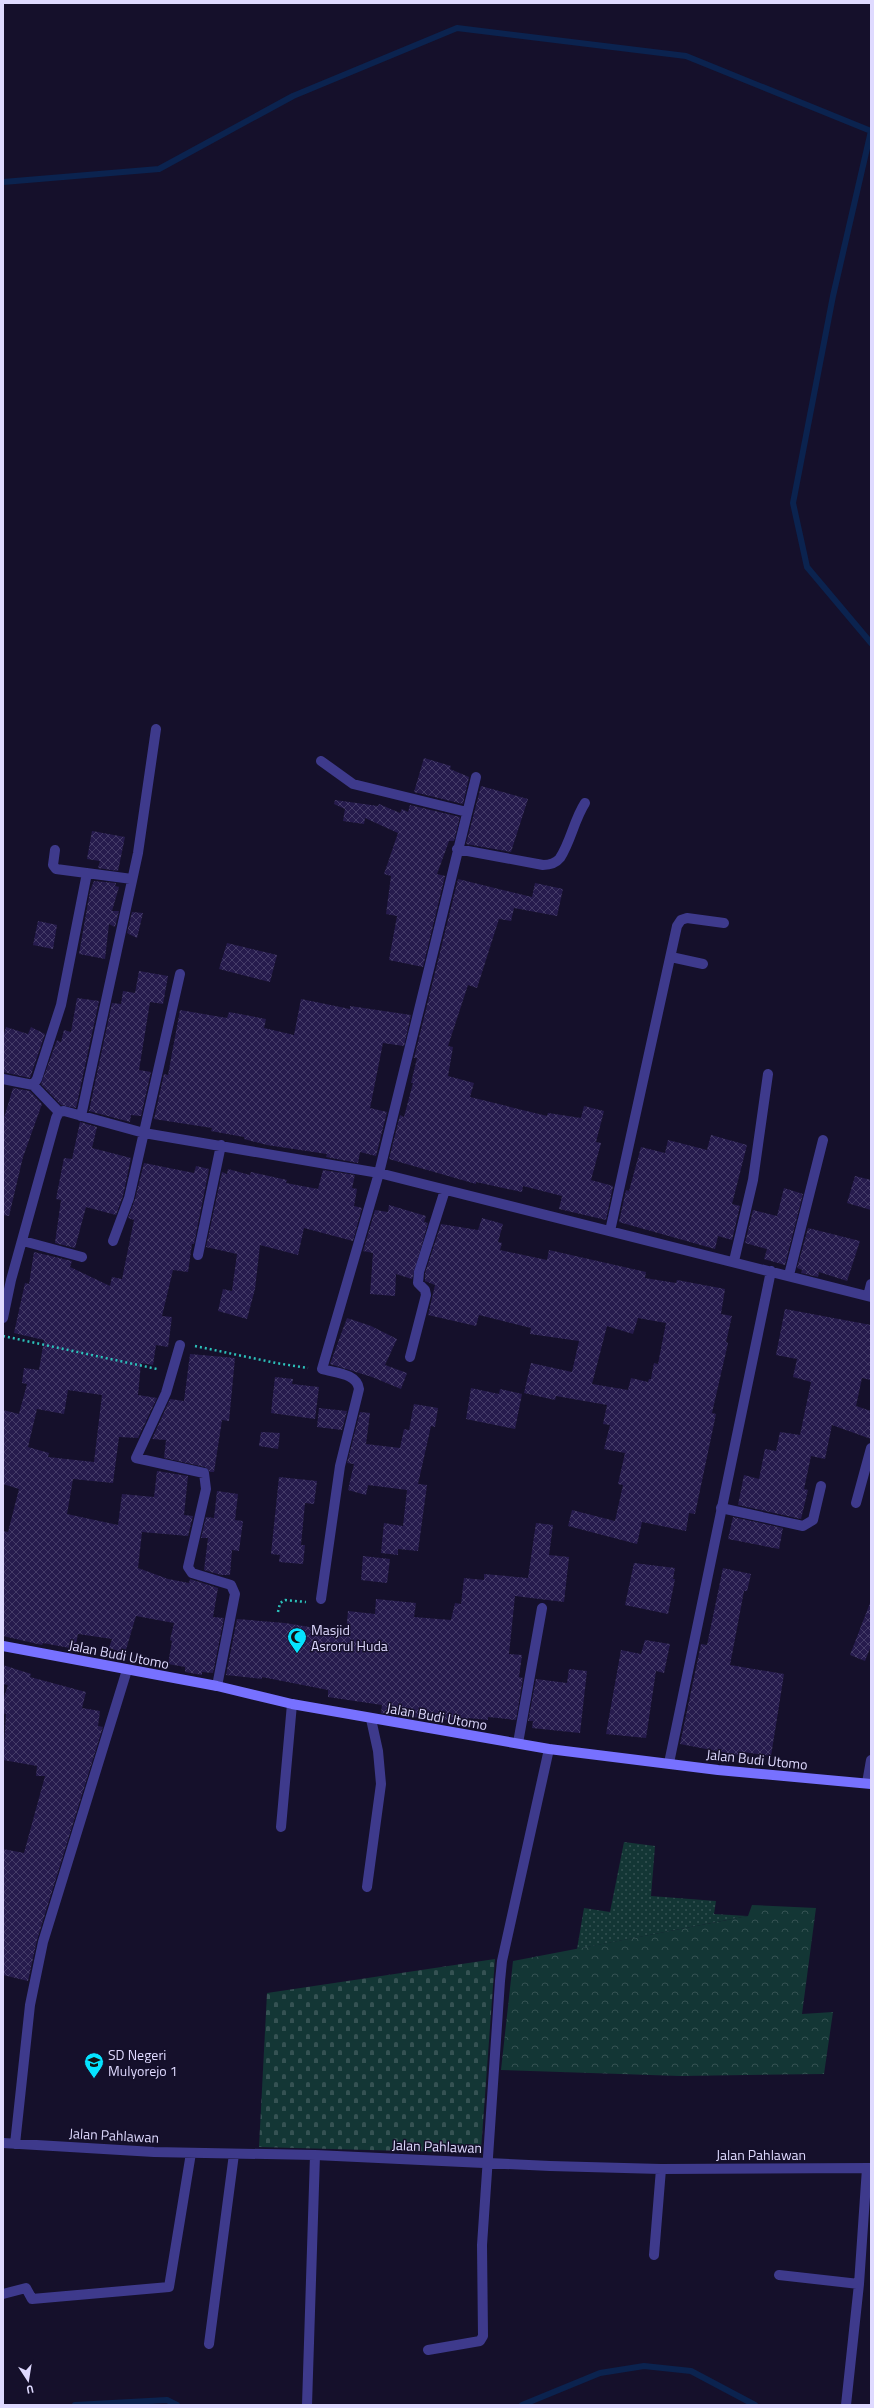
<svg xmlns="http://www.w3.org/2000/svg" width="874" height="2408" viewBox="0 0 874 2408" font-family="'Titillium Web',sans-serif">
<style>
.grass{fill:url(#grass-dots)}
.forest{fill:url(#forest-crowns)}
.cemetery{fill:url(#cemetery-stones)}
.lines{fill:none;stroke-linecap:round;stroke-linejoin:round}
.stream{stroke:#0b234f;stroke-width:6}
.building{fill:url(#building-cross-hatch);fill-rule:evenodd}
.path{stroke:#2cc1ba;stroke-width:2.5;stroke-dasharray:2 3;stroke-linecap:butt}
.lane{stroke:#3e3a8c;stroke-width:10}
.street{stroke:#3e3a8c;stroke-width:10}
.secondary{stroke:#7771ff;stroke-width:10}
.labels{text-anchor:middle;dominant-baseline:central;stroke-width:3;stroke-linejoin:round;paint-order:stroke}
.poi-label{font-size:14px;fill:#dfdaff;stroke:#15102b;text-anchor:start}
.street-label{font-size:14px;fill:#dfdaff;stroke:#15102b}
</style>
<defs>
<pattern id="grass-dots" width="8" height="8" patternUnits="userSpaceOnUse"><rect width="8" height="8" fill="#133635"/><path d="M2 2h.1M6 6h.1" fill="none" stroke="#355253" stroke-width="1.8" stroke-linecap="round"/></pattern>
<pattern id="forest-crowns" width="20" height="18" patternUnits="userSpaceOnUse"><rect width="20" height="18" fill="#133635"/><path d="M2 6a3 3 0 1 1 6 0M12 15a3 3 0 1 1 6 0" fill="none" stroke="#355253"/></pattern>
<pattern id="cemetery-stones" width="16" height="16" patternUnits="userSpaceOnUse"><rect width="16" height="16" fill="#133635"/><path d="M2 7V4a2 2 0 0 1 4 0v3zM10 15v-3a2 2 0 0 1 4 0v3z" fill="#355253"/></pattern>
<pattern id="building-cross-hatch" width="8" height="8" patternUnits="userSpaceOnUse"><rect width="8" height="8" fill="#261b4d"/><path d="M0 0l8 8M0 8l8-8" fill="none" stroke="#453c68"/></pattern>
</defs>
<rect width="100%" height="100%" fill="#15102b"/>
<path class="grass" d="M624,1842L655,1846L651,1896L716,1901L714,1914L748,1916L577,1949L584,1908L610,1912Z"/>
<path class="forest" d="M752,1905L816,1908L802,2014L833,2012L824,2074L680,2076L501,2070L513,1961L748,1916Z"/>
<path class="cemetery" d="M495,1959L481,2150L478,2153L259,2147L267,1993Z"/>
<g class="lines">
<path class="stream" d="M871,131L833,296L793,503L807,567L871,643
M3,182L159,169L293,96L457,28L686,56L871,131
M75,2405L167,2400L177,2405
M522,2405L600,2373L644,2366L691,2371L755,2405"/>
</g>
<path class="building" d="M424,758L451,766L450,769L469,777L463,804L414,792Z
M481,786L528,799L511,852L466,844Z
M335,800L378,806L379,804L400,813L402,809L408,812L410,805L460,817L454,841H449L437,874L445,876L423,967L389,960L397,916L386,914L391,876L384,874L398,833L365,818L364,824L343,821L345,809L334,804Z
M92,831L125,837L118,871L98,868L100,861L87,859Z
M458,879L532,897L535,883L563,889L557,916L514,908L511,921L499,919L477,988L468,985L448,1046L453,1047L448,1076L474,1083L470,1097L547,1116L548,1113L581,1118L584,1106L604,1111L596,1142L601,1143L591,1180L613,1186L606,1220L559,1209L562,1196L523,1186L522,1192L476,1182V1184L389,1159L400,1115L404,1117L413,1083H411L417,1058H414Z
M94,881L116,883L115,886L119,887L112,911H119L115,927L109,924L105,959L79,954L90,891Z
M132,912L143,913L137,938L127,933Z
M38,921L57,925L53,949L33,945Z
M227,943L277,955L270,982L219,969Z
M139,971L168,976L163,1004L150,1002L139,1070L151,1072L141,1116L131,1115L130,1122L89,1111L112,1003L121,1004L123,991L135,993Z
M77,998L99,1001L76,1108L61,1105L41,1084L57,1040L61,1042L64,1030L71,1032Z
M301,999L350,1009V1006L411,1015L404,1046L383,1043L370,1108L387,1112L376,1156L360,1152L358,1163L326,1157L327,1154L267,1145L244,1139V1137L211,1131L212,1128L154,1119L164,1074L168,1075L180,1010L227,1018L229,1012L266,1019L264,1028L294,1035Z
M6,1027L28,1034L31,1027L45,1034L30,1078L3,1072V1037Z
M13,1088L30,1091L42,1104L23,1157L9,1216L3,1215V1121Z
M80,1122L97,1127L92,1148L131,1158L123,1196L116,1215L86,1207L75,1248L55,1243L61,1200L56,1199L64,1158L72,1159Z
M711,1135L747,1145L732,1204L740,1206L732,1240L718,1236L715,1249L619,1222L626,1190L629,1191L641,1147L665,1153L668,1140L707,1150Z
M144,1163L194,1173L196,1166L209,1169L194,1244H192L188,1272L173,1270L162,1316L172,1317L168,1347L156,1345L153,1365L141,1363L138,1395L157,1398L138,1438L119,1437L113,1483L73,1479L67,1514L118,1525L122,1494L154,1497L157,1471L188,1476L184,1515L193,1516L188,1536L142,1532L138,1568L168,1579L189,1583L190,1579L218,1588L213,1617L224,1618L213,1673L202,1672V1675L185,1672V1667L168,1664L172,1641L170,1640L174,1623L136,1616L125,1653L109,1648L112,1639L78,1634L75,1649L43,1643L42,1645L3,1636V1531L8,1532L19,1489L3,1484V1410L19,1414L27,1384L22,1383L24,1368L39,1370L44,1340L14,1333L25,1283L29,1284L34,1252L72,1261L70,1267L110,1286L112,1277L122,1279L134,1220L128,1218L135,1199ZM68,1390L102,1395L94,1462L48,1457L49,1453L28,1447L37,1409L64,1414Z
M228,1169L250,1175L251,1172L287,1180L286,1183L318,1189L323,1170L355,1175L352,1188L357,1189L354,1206L362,1208L353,1241L304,1228L298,1255L260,1245L255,1289L247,1319L218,1311L223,1289L232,1291L237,1254L206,1247L222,1172L227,1174Z
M855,1176L871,1180V1210L847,1203Z
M784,1188L803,1194L785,1265L764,1259L767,1249L745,1243L753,1210L777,1216Z
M389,1205L426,1216L424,1222L428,1223L412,1279L396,1274L395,1296L370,1294L373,1253L363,1251L375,1210L388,1212Z
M482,1218L503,1224L498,1242L502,1243L500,1250L547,1260L549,1250L646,1272L645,1278L676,1283L677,1280L725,1289L721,1314L732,1316L726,1342L728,1343L712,1413L716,1414L695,1514L689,1513L686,1531L642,1522L637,1544L568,1526L572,1510L615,1521L623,1485L618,1484L625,1453L604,1449L610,1425L603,1424L607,1405L556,1396L555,1400L524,1393L531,1363L572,1372L579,1341L530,1334L531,1328L479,1315L476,1326L428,1315L435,1285L425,1281V1273L441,1224L478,1230ZM638,1318L666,1323L658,1364L654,1363L651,1379H649L648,1382L631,1378L628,1390L592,1384L607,1326L633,1334Z
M808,1228L860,1241L847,1281L819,1272L818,1277L801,1273L802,1270L797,1268Z
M785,1309L871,1325V1380L862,1378L856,1406L871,1411V1439L832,1425L825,1459L811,1456L804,1489L808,1490L801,1519L738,1505L744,1475L759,1479L765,1449L776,1451L780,1432L800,1435L811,1382L793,1377L797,1359L776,1355Z
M347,1318L371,1326L397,1339L385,1365L407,1373L401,1389L372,1377L330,1364Z
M190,1354L235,1358L229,1421L222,1420L214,1472H210L205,1467L164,1458L166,1440L152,1439L170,1399L184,1401Z
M275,1377L293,1379L292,1384L319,1387L315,1419L271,1413Z
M471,1388L499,1394L500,1389L522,1394L515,1429L466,1419Z
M414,1404L438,1408L435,1427L431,1426L418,1484L427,1485L418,1551L398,1549V1555L381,1553L384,1523L403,1526L407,1490L368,1485L366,1495L348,1490L354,1464L347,1463L360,1412L370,1413L366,1444L400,1448L404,1429L409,1430Z
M319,1408L347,1411L342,1430L317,1427Z
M261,1432L280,1433L278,1449L259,1446Z
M279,1477L317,1481L314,1504L305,1503L301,1545H305L303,1564L279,1562L280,1555L271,1554Z
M217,1491L238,1494L235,1520L243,1521L239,1551L232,1550L230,1575H221L204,1570L208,1538H201L206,1517L214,1518Z
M733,1517L783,1528L779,1549L728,1539Z
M536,1523L553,1525L549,1555L569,1557L564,1602L515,1596L509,1654L522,1655L519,1677L523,1678L516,1720L488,1717V1720L468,1718V1722L401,1716L381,1713L382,1705L328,1697V1690L262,1677V1679L226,1675L237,1619L285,1623L346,1633L348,1611L375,1614L376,1599L416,1603L414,1617L451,1620L455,1603L461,1604L464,1578L484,1580V1574L528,1578Z
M363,1556L390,1559L387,1583L361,1580Z
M634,1563L675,1568L673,1579H675L668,1614L625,1605Z
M723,1568L751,1574L747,1591H744L730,1665L784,1674L771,1756L743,1752V1756L680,1744L701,1644L707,1645Z
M870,1603L871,1646L865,1661L850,1655Z
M645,1640L670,1644L664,1673L656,1671L646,1738L606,1734L621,1650L641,1654Z
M3,1665L31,1674L30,1677L86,1692L82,1708L100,1711L98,1726L103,1727L37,1940L28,1981L3,1975V1849L24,1853L45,1776H36L37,1766L3,1760L6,1714L3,1713V1700L8,1685L3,1684Z
M569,1669L587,1671L580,1733L532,1728L533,1721H528L536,1679L567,1683Z"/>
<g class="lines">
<path class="path" d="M3,1336L157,1369
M195,1346L276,1363L308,1368
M278,1612L280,1603L285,1600L306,1602"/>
<path class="lane" d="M721,1508L803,1526L813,1520L821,1486"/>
<path class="street" d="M321,761L353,784L467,812
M457,849L543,865C549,865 556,863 560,858C571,841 574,820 585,803
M55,850L53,865L56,869L132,879
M671,957L703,964
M3,1079L33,1085L59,1112
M33,1085L37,1079L61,1005L87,873
M81,1116L138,853L156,729
M610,1231L677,926L681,920L687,918L724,923
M23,1241L82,1257
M113,1241L129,1198L180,974
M198,1255L221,1145
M734,1261L753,1180L768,1074
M789,1275L823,1140
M868,1296L871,1284
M3,1318L11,1280L56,1118L59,1112L64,1111L144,1133L379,1173L871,1297
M180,1345L166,1393L136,1458L204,1473L206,1489L188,1567L192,1573L231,1585L235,1594L217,1686
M410,1357L426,1295L425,1290L418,1283L419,1272L445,1190
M856,1503L871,1448
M321,1599L340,1466L359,1389C357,1373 335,1373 322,1369L379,1173L476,777
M518,1743L542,1608
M669,1763L771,1271
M867,1783L871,1760
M281,1827L292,1704
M367,1887L381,1784L378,1751L371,1719
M3,2143L154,2152L315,2155L550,2166L661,2169L871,2168
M15,2144L30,2005L43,1942L127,1670
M654,2255L661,2169
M779,2275L859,2284
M3,2294L26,2288L32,2299L169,2287L191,2153
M209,2344L234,2154
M428,2350L480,2341L483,2336L482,2245L500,1981L502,1961L549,1749
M307,2405L315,2155
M846,2405L859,2284L867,2168"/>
<path class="secondary" d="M3,1646L217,1686L292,1704L549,1749L718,1770L871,1784"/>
</g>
<defs>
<symbol id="mosque-pin" viewBox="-11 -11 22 30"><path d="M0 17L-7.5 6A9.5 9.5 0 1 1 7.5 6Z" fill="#06e3ff" stroke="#15102b"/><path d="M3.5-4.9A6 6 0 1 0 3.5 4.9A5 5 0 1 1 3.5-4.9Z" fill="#111"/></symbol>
<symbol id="school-pin" viewBox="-11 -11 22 30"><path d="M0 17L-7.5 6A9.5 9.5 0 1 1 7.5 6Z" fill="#06e3ff" stroke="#15102b"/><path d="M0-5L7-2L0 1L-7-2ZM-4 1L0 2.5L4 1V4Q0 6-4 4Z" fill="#111"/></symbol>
</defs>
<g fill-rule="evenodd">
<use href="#mosque-pin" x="286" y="1626" width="22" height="30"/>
<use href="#school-pin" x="83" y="2051" width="22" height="30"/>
</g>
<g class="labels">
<g class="poi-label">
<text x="311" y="1629">Masjid<tspan x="311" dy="16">Asrorul Huda</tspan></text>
<text x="108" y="2054">SD Negeri<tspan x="108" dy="16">Mulyorejo 1</tspan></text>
</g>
<g class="street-label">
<text transform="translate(119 1654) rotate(11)">Jalan Budi Utomo</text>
<text transform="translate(437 1716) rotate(10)">Jalan Budi Utomo</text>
<text transform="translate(757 1759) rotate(6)">Jalan Budi Utomo</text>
<text transform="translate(114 2135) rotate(3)">Jalan Pahlawan</text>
<text transform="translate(437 2146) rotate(2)">Jalan Pahlawan</text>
<text x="761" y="2154">Jalan Pahlawan</text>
</g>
</g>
<rect width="874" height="2408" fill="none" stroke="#dfdaff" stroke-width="8"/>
<g transform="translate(28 2380) rotate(168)" stroke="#15102b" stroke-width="3" paint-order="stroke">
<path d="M0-3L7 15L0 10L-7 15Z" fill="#dfdaff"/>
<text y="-6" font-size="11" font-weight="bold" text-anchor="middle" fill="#dfdaff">U</text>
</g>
</svg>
